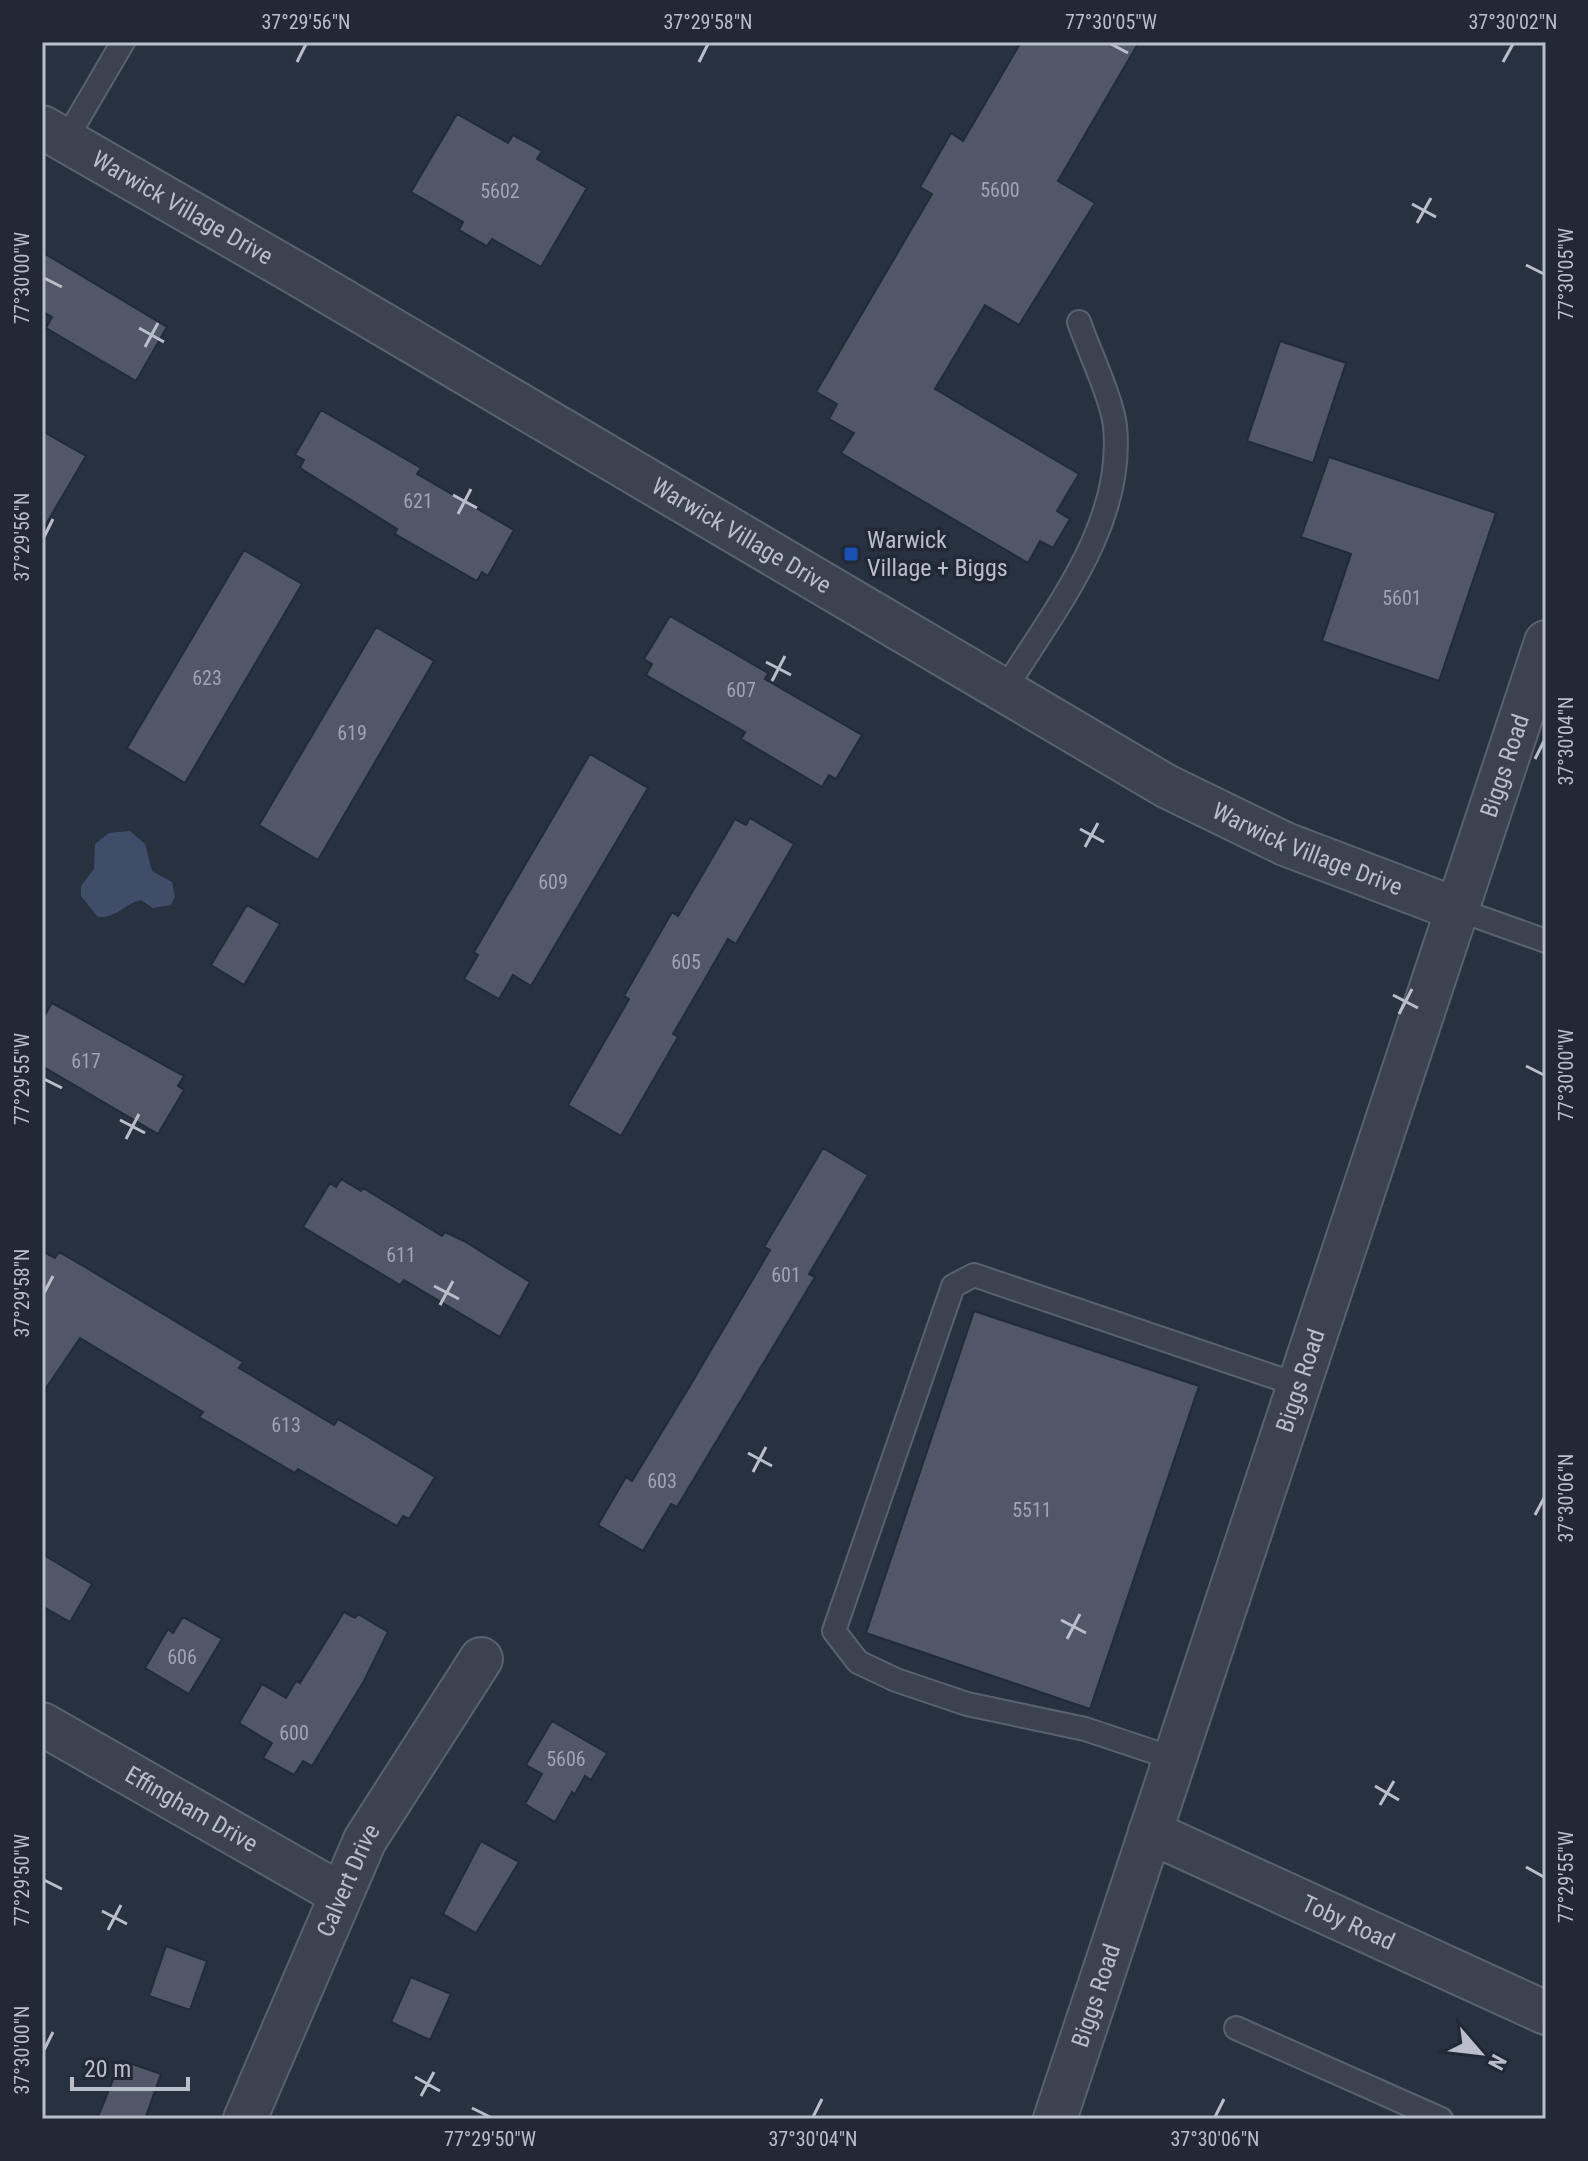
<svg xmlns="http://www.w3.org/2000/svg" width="1588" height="2161" viewBox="0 0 1588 2161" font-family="'Roboto Condensed',sans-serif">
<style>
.water{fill:#404d68}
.building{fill:#4f5769;stroke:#232a38;stroke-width:2}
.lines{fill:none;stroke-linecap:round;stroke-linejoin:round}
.lane-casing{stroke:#5a616e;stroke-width:26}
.street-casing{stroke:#5a616e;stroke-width:46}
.lane{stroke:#3c4350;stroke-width:22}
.street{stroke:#3c4350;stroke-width:42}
.ticks{fill:none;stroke:#b9beca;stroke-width:3}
.transit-dot{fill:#1a4fb4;stroke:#212836;stroke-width:3}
.labels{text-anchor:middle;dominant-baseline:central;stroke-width:7;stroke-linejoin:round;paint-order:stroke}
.number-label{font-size:20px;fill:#9ea4b2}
.street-label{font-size:24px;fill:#b9beca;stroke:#212836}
.poi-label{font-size:24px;fill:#b9beca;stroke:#212836;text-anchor:start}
.neatline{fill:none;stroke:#b9beca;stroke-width:3}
.ticks-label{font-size:20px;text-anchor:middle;fill:#b9beca}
</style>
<rect width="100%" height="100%" fill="#283140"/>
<path class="water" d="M130,831L145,844L152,871L172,882L175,897L171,905L153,908L141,900C125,903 118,918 98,917L81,896V886L94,869L95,844L109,833Z"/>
<path class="building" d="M1021,42H1139L1058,181L1095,203L1019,325L985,305L935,389L1079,474L1057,511L1070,519L1053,548L1040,541L1028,563L841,453L854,433L829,419L837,404L816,392L932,194L920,187L951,133L963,141Z
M457,114L508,143L513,135L542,151L537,159L587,188L541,267L492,239L487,246L459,230L463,222L411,192Z
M42,252L167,327L136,381L46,328L52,317L42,311Z
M1280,341L1346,363L1313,463L1247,441Z
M321,410L421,468L417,474L514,530L488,576L482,572L477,581L395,534L397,529L300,468L304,460L295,455Z
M42,431L86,456L42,531Z
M1329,457L1496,513L1439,681L1322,641L1351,554L1301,537Z
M244,550L302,584L185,783L127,748Z
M670,616L768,673L765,679L862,735L836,779L829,775L822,787L741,739L745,732L646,675L652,664L644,659Z
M376,627L434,661L318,860L259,825Z
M590,754L648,788L531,986L513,975L499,999L464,979L478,955L474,952Z
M750,818L794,844L736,944L728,939L701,986L673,1034L678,1037L621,1136L568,1105L629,999L624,996L672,912L678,916L735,819L746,825Z
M247,905L280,924L244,985L211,965Z
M52,1003L184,1076L178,1086L184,1090L158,1134L42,1066V1020Z
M823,1148L868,1175L809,1274L815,1277L677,1507L671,1504L643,1551L598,1525L626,1477L632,1481L691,1384L770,1250L764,1247Z
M341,1179L361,1191L363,1188L442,1236L445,1232L464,1241L530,1282L500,1337L404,1280L400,1285L303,1227L330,1183L336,1187Z
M42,1251L55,1258L59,1252L85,1267L243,1362L239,1368L334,1425L338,1419L435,1477L409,1519L403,1516L397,1526L298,1469L295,1473L199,1417L203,1412L80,1338L42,1394Z
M974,1311L1199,1386L1090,1709L866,1633Z
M42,1554L92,1584L70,1622L42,1606Z
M344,1612L355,1618L358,1614L388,1632L364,1681L312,1766L303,1761L294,1775L263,1758L272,1743L239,1723L262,1684L286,1698L296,1681L300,1683Z
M183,1617L222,1639L189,1694L145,1668L168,1629L173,1633Z
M552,1721L607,1753L591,1780L585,1776L575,1794L572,1792L555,1822L525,1804L542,1774L526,1765Z
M481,1841L519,1862L476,1933L443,1914Z
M166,1946L207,1961L190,2010L149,1996Z
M411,1977L451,1994L430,2040L391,2022Z
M121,2060L161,2074L145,2119H97Z"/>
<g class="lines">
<defs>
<path id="lane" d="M65,141L123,42
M1004,691C1053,611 1125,525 1115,426C1112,399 1089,351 1079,322
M1456,909L1546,941
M1175,1759L1085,1729L967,1704L896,1680L858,1662L834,1631L953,1286L974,1275L1298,1385
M1236,2028L1441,2119"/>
<g id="street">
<path id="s1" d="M42,127L301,276L1166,786L1285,844L1456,909"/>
<path id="s2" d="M42,1724L340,1894"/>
<path id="s3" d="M1150,1832L1546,2013"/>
<path id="s4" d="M245,2119L365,1840L481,1659"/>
<path id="s5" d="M1055,2119L1546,642"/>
</g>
</defs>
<use href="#lane" class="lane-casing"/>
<use href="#street" class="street-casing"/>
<use href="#lane" class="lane"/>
<use href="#street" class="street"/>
</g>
<path class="ticks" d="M1111,44L1128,53M297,62L306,44M699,62L708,44M1503,62L1513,44M1412,204L1436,217M1417,223L1431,198M1526,265L1544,274M44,278L62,287M139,328L164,342M145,347L158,323M453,495L477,508M458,514L471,489M44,537L53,519M766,662L791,675M772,681L785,656M1535,759L1544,741M1080,829L1104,842M1085,847L1098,823M1393,995L1418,1008M1399,1014L1412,989M1526,1066L1544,1075M44,1079L62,1088M120,1120L145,1133M126,1139L139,1114M434,1286L459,1299M44,1293L53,1276M440,1305L453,1281M748,1453L772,1466M753,1472L766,1447M1535,1515L1544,1498M1061,1620L1086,1633M1067,1639L1080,1614M1375,1786L1399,1800M1380,1805L1394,1781M1526,1867L1544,1877M44,1880L62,1889M102,1911L127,1924M108,1930L121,1905M44,2050L53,2032M415,2077L440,2091M421,2096L434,2072M472,2108L490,2117M813,2117L822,2099M1215,2117L1224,2099"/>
<rect class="transit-dot" x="843" y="546" width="16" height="16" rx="4"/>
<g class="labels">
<g class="number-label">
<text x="1000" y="190">5600</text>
<text x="500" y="191">5602</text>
<text x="418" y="501">621</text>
<text x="1402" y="598">5601</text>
<text x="207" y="678">623</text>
<text x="741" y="690">607</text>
<text x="352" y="733">619</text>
<text x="553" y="882">609</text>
<text x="686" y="962">605</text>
<text x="86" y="1061">617</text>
<text x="401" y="1255">611</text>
<text x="786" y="1275">601</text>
<text x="286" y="1425">613</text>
<text x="662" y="1481">603</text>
<text x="1032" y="1510">5511</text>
<text x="182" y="1657">606</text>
<text x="294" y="1733">600</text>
<text x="566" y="1759">5606</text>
</g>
<g class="street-label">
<text stroke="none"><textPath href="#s1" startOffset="162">Warwick Village Drive</textPath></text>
<text stroke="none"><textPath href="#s1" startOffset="810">Warwick Village Drive</textPath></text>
<text stroke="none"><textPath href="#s5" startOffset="1426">Biggs Road</textPath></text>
<text stroke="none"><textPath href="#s1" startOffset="1458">Warwick Village Drive</textPath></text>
<text stroke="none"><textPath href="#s5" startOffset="778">Biggs Road</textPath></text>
<text stroke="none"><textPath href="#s2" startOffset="172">Effingham Drive</textPath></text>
<text stroke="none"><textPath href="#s4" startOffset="260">Calvert Drive</textPath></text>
<text stroke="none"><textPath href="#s3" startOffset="218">Toby Road</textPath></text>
<text stroke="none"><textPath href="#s5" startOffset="130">Biggs Road</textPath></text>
</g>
<g class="poi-label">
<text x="867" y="540">Warwick<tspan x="867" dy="28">Village + Biggs</tspan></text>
</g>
</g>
<rect width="1588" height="2161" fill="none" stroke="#212836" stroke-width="88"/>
<g transform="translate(1480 2053) rotate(118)" stroke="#212836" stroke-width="6" paint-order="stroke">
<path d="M0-6L14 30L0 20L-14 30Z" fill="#b9beca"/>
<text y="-12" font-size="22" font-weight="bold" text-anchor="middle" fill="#b9beca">N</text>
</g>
<path d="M72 2077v12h116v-12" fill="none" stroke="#b9beca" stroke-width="4"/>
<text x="84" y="2077" font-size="24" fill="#b9beca" stroke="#212836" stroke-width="6" paint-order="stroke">20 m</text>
<rect x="44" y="44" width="1500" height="2073" class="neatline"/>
<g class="ticks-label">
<text x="306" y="29">37°29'56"N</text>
<text x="708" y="29">37°29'58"N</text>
<text x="1111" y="29">77°30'05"W</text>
<text x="1513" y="29">37°30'02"N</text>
<text transform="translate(1566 274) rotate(-90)" y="7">77°30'05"W</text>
<text transform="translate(22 278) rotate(-90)" y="7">77°30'00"W</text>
<text transform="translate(22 537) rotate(-90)" y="7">37°29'56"N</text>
<text transform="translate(1566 741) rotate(-90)" y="7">37°30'04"N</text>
<text transform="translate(1566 1075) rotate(-90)" y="7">77°30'00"W</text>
<text transform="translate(22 1079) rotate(-90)" y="7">77°29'55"W</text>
<text transform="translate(22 1293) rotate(-90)" y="7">37°29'58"N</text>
<text transform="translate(1566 1498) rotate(-90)" y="7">37°30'06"N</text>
<text transform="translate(1566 1877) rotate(-90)" y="7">77°29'55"W</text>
<text transform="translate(22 1880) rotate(-90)" y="7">77°29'50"W</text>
<text transform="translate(22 2050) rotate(-90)" y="7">37°30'00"N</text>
<text x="490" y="2146">77°29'50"W</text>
<text x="813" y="2146">37°30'04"N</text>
<text x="1215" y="2146">37°30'06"N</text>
</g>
</svg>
